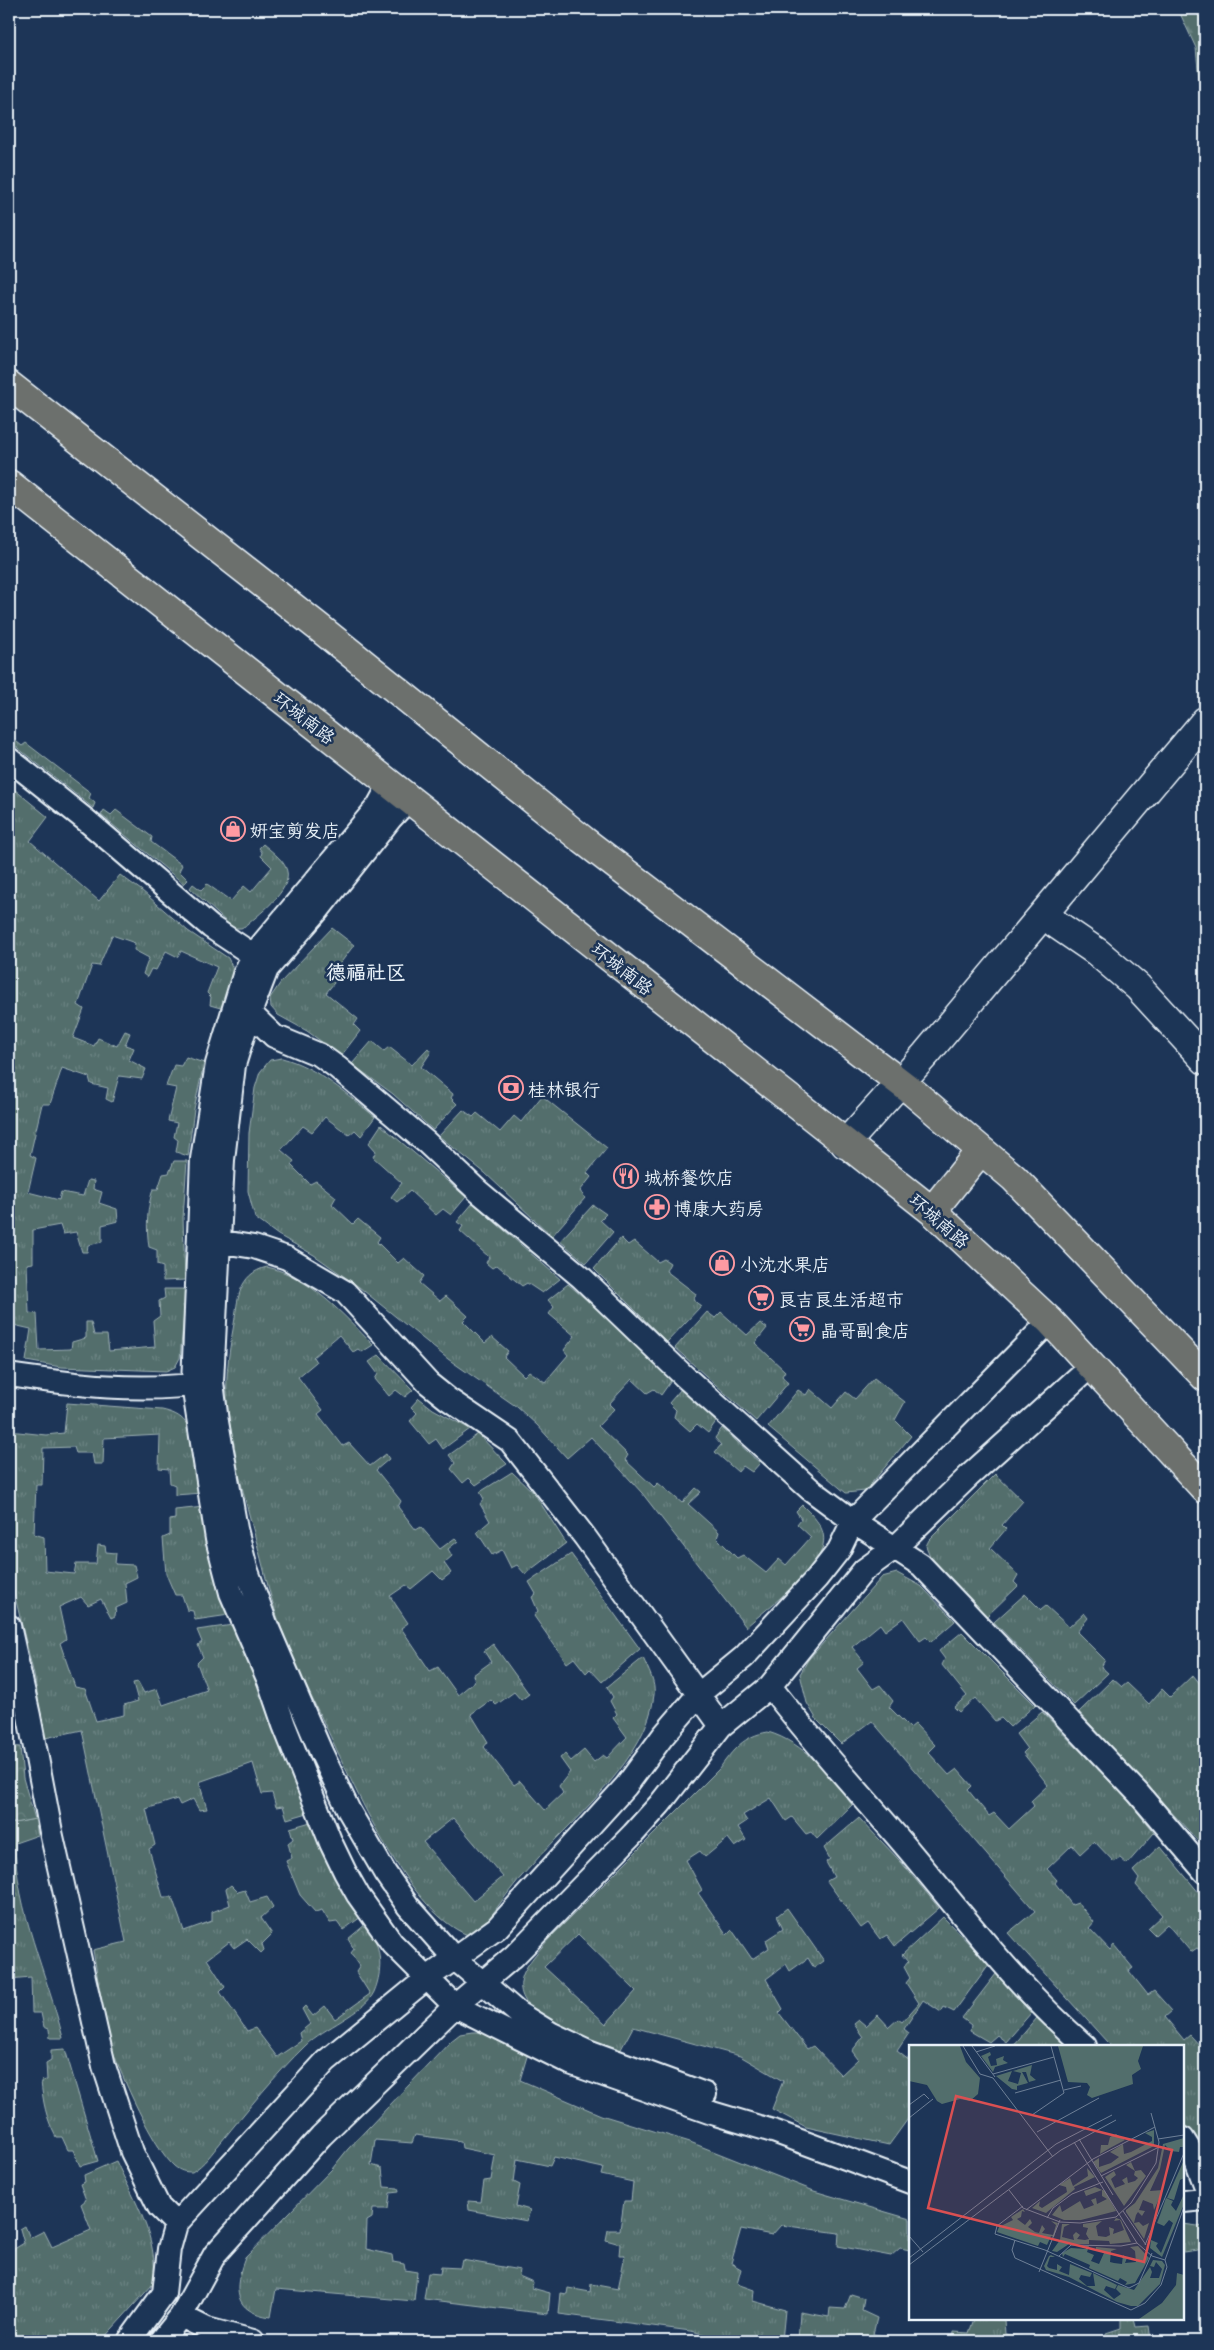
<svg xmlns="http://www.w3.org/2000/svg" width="1214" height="2350" viewBox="0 0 1214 2350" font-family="'Playpen Sans','LXGW WenKai TC',sans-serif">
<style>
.grass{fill:url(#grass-tufts);stroke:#9db0b2;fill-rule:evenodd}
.forest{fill:url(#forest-firs);stroke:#9db0b2}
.park{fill:url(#park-crowns);stroke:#9db0b2}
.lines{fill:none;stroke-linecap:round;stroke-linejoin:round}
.service-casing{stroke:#e8f1f8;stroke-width:26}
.minor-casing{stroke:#e8f1f8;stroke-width:31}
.primary-casing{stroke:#e8f1f8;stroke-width:31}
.service{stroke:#1d3557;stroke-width:22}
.minor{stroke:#1d3557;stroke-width:28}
.primary{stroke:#6c706d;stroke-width:28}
.labels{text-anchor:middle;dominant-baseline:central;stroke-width:5;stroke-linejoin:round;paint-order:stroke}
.street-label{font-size:18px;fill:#e8f1f8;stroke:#1d3557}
.poi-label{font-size:18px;fill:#e8f1f8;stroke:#1d3557;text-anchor:start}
.quarter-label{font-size:20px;font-weight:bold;fill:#e8f1f8;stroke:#1d3557}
.inset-road{fill:none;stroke:#6e8097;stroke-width:1}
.view{fill:#da5052;fill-opacity:0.15;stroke:#da5052;stroke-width:2.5}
.inset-edge{fill:none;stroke:#e8f1f8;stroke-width:2.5}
</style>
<defs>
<pattern id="grass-tufts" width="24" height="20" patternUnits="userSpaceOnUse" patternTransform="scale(1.25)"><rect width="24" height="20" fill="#526e6c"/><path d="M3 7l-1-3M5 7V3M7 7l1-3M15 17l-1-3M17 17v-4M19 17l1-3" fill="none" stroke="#6b8382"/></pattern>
<pattern id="forest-firs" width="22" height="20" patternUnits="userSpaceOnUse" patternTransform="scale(1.25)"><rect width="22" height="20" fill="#526e6c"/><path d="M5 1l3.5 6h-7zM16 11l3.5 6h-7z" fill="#6b8382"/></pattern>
<pattern id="park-crowns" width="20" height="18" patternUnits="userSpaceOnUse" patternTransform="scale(1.25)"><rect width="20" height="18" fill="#526e6c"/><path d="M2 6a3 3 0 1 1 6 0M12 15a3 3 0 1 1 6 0" fill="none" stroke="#6b8382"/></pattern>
</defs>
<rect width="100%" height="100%" fill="#1d3557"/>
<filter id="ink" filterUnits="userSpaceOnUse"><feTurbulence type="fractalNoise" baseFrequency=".02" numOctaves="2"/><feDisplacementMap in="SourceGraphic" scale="10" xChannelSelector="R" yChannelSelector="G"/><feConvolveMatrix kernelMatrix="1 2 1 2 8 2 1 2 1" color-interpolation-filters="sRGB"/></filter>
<g filter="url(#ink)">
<path class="grass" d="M12,738L22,746L26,743L91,793L89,798L95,803L93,808L9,741Z
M9,785L48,817L30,841L99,901L120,875L141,890L188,931L228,958L234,971L224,1009L210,1005L211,997L207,993L217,967L181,951L178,957L166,951L156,970L151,969L147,977L143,974L149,958L134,950L135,943L112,935L99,966L92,965L78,1005L84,1009L73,1038L94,1046L98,1038L117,1046L125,1031L130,1033L125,1045L134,1048L129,1060L146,1069L142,1079L119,1076L112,1102L106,1099L108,1088L91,1084L89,1077L62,1068L50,1104H42L30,1155L36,1158L28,1192L59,1200L61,1192L83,1196L88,1180L94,1181L93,1189L102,1192L99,1203L117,1209L118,1221L102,1225V1242L88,1245L87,1252H82L76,1232L63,1234L60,1225L33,1230V1263L27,1264L29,1313L37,1314L39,1350L71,1349L72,1342L86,1338V1322H91L94,1335H107L109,1351L155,1347L153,1321L160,1316L159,1301L165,1298L164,1289H186L180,1358L175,1367L166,1371L61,1367L26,1361L31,1329L9,1324Z
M104,810L111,815L116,810L152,837L151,842L182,865L179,871L188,880L184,884L101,815Z
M263,844C270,850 281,858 285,866C297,887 261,912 247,925L241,928H233L190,888L193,884L201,890L207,884L231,901L244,886L251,892L272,867L261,856L262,852L259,848Z
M332,928L354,945L336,969L341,974L326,993L358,1019L354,1025L360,1031L341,1056L307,1031L278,1015L271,1007L270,998L281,982Z
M372,1041L384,1051L389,1047L412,1065L428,1048L431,1052L421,1067L453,1094L451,1098L457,1104L433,1130L393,1094L352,1064Z
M186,1057L204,1063L194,1109L188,1156L176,1152L178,1140L174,1137L177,1123L168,1121L176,1088L166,1086L174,1065L181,1066Z
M282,1058C317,1067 348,1095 375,1117L361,1136L355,1130L349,1135L325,1117L312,1132L303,1126L281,1150L294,1161L291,1165L310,1184L316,1181L336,1197L332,1204L353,1224L358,1219L380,1237L377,1242L398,1263L404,1258L424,1276L419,1283L440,1301L446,1296L468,1316L463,1321L485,1343L492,1337L508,1351L504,1357L524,1376L529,1371L545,1382L568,1355L564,1350L575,1336L549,1314L554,1307L548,1300L568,1284L611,1321L673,1378L661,1395L654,1389L647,1393L632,1379L609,1404L614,1409L598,1426L628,1455L625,1460L654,1487L658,1483L682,1503L696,1488L701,1492L688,1504L719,1532L717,1538L737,1558L743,1555L766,1573L779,1559L786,1565L811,1537L797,1524L801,1519L796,1511L802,1505C813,1516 827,1528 823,1545C819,1570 766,1609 746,1627L642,1493L591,1437L567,1458L537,1425L517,1407L448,1359L359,1287L314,1255L278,1235L255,1218L248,1191L249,1133L255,1088L260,1072L270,1060Z
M542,1096L607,1148L587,1173L591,1177L580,1191L585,1198L552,1236L485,1173L439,1136L463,1110L473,1117L477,1113L500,1132L514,1116L521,1122Z
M381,1125L466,1197L451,1215L443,1209L436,1215L410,1191L397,1202L391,1197L402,1183L373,1157L376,1151L369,1143Z
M174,1161H187L183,1218L185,1280L163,1281V1267L157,1265V1250L149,1247C146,1226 147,1209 153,1189H158L163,1174L169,1173Z
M473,1203L560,1279L542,1293L527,1283L522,1286L497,1265L492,1268L486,1263L489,1257L460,1231L463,1226L457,1222Z
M593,1205L606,1214L600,1220L613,1232L586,1263L560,1241Z
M621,1238L628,1245L634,1241L658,1262L664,1259L670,1263L666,1271L696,1294L693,1300L701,1306L667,1342L594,1269Z
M267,1267C309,1276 344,1315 373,1345L362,1352L358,1349L353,1352L339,1335L313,1357L316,1362L298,1377L323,1410L318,1414L343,1446L349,1443L370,1466L386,1454L389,1459L376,1470L401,1501L398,1507L416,1530L421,1527L440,1549L455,1538L458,1541L448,1549L452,1556L444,1563L451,1573L442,1580L433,1571L411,1589L406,1585L390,1596L408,1623L401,1628L430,1671L438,1667L458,1695L475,1681L473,1675L491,1662L484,1651L493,1644L529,1694L521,1700L514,1692L496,1705L491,1700L471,1714L488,1742L484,1747L514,1785L520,1781L545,1810L563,1793L559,1786L570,1772L560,1758L565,1754L571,1761L584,1750L594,1762L603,1755L607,1758L627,1737L613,1718L617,1714L610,1701L613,1697L607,1687L643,1658C648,1669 656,1683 654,1695C647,1758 579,1813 539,1857C530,1868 519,1878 511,1889C498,1905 488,1922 474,1937C410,1920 352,1781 325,1725C307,1688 289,1652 276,1613C268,1589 263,1565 256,1540C245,1500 234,1460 229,1418C224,1385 228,1356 234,1324C238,1299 238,1274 267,1267ZM453,1818L503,1877L473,1901L423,1842Z
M707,1312L715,1318L721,1312L747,1335L760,1323L767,1328L755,1343L785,1371L782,1376L788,1383L756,1421L675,1348Z
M379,1355L413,1390L405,1397L396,1390L389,1396L375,1379L378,1374L369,1362Z
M874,1378L905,1402L895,1420L911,1436L865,1491L846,1493L768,1427L798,1390L806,1395L810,1389L832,1408L846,1392L855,1399Z
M681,1389L717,1420L708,1433L697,1424L690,1431L674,1417L676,1410L669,1403Z
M419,1398L433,1409L470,1429L443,1449L436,1439L429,1444L410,1421L417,1413L411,1407Z
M67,1403L162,1410C171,1412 180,1415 186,1423C197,1435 199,1476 202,1493L175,1495V1485L170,1483L169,1469L159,1468L160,1435L104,1438L103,1464H94L92,1453H76L74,1447L43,1448L42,1485H36L34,1534L44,1537L45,1571L74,1574L76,1564H96L98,1545L105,1546L106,1552L116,1553L115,1564L134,1565L137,1577L125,1583L127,1603L116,1608L115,1616L111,1618L101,1599L88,1605L81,1597L59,1607L66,1639L60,1643L75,1687L85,1689L96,1721L124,1715V1705L138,1701L133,1683L138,1682L144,1693L157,1689L163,1705L207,1690L197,1663L203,1657L198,1645L202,1642L197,1630L233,1625L311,1812L287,1819L283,1806L276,1807L272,1793L262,1794L253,1763L199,1782L207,1809L199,1810L193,1799L180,1805L177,1799L146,1809L155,1845L149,1849L163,1897H172L184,1931L212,1921V1912L230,1905L226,1889L231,1885L238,1892L245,1890L250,1902L267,1897L273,1907L261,1918L272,1934L262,1944L264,1950L261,1953L247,1939L234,1948L229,1942L207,1959L225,1987L220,1992L247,2031L255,2028L277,2057L301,2041L299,2033L310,2024L302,2009L305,2006L313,2016L325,2006L335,2019L370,1994L356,1972L360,1966L351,1953L354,1949L348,1939L366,1924C381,1944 384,1968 374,1992C364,2013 323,2028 306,2045C275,2075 248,2109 221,2142C211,2154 205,2164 192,2172C185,2172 180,2171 174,2166C153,2147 121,2076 112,2048C102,2017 99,1983 93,1950L126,1942L82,1730L45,1738L34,1675L9,1572V1431L46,1435L64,1433Z
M722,1428L760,1463L752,1472L743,1466L738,1472L715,1452L721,1445L715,1438Z
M478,1434L507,1464L476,1485L469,1478L463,1483L451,1469L455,1463L449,1455Z
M512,1472L534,1493L566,1543L525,1574L517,1565L511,1568L502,1550L492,1555L477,1532L490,1521L480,1504L484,1499L480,1492Z
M995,1474L1023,1501L1002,1525L1006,1529L990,1548L1018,1575L1014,1582L1018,1586L987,1616L932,1561L926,1546L929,1540Z
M204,1507L208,1547L229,1615L195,1620L193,1611L187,1610L182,1595H175L166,1574L163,1538L170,1535V1520L175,1519V1510Z
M571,1554L640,1649L602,1682L590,1669L586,1673L574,1658L567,1663L534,1616L538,1611L532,1597L536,1594L529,1582Z
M897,1573L921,1586L955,1621L931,1642L926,1637L920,1641L903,1618L885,1631L880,1624L852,1647L864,1662L857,1668L873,1689L880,1685L893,1701L889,1707L910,1728L915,1724L935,1745L928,1752L949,1775L957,1769L972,1786L968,1790L989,1816L994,1813L1009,1829L1034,1806L1031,1801L1048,1785L1023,1753L1027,1749L1016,1734L1042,1712L1128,1800L1154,1833L1127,1864L1120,1858L1114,1862L1094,1841L1080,1854L1072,1845L1047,1869L1057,1880L1055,1883L1072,1905L1078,1903L1094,1922L1089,1928L1110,1950L1114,1945L1133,1968L1129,1971L1148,1995L1154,1991L1172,2011L1165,2017L1184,2040L1190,2035L1205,2051V2060L1203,2062L1205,2066V2147L1183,2123V2046H1111L1107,2042L1008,1933L1035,1911L872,1721L841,1744L817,1720L807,1703L800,1674L808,1660L882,1577Z
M1025,1594L1041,1610L1046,1606L1069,1627L1084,1613L1088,1618L1077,1632L1105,1660L1101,1667L1108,1673L1074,1705L994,1622Z
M962,1632L1035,1705L1010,1727L1001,1718L995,1721L975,1698L959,1712L954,1707L967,1696L942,1665L945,1659L939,1651Z
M1193,1675L1205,1690V1838L1200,1843L1079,1712L1113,1679L1122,1687L1127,1683L1149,1704L1162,1689L1170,1697Z
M768,1732C805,1743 830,1775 852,1805L817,1839L811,1832L806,1834L792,1817L786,1821L771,1798L743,1815L747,1821L738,1827L746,1840L735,1847L728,1838L705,1857L700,1851L686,1860L702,1890L698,1893L727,1935L732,1930L752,1959L769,1948L766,1940L783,1929L777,1916L787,1908L824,1961L814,1968L808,1958L790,1971L786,1964L766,1979L783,2009L779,2013L807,2049L813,2046L841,2075L858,2059L852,2051L863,2037L854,2024L859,2020L866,2026L878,2015L889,2027L898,2019L902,2022L919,2003L906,1983L910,1978L904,1967L908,1962L902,1955L943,1917L989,1964L954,2012L944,2007L941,2012L923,2000L904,2029L909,2033L897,2051L910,2061V2116L889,2145L806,2127L772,2109L783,2081L740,2056L633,2027L620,2051L594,2041L537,2013C504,1987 528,1963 549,1939L719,1769C733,1750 743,1736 768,1732ZM578,1934L636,1991L606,2024L544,1967Z
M859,1818L901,1862L939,1908L895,1946L887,1935L880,1939L868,1923L861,1928L827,1881L834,1877L826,1862L830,1859L824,1848Z
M35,1819L38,1835L15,1843C16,1911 47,1973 63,2038H50L49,2029L44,2027L41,2013H32L31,1977L9,1979V1824Z
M314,1821L361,1917L343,1930L337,1922L330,1923L322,1910L315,1912L300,1895L286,1861L292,1858L288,1843L293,1839L290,1828Z
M1160,1846L1205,1900L1204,1953L1197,1948L1191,1952L1167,1924L1155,1935L1148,1928L1162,1915L1136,1885L1139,1879L1133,1871Z
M996,1974L1031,2013L1006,2042L997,2035L989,2042L970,2031L971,2025L962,2018Z
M1037,2018L1068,2046H1013Z
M472,2032H484L528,2053L520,2080L601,2115L690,2142L814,2191L910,2219V2250L900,2248L891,2256L838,2246L839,2233L781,2225L772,2235L741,2229L731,2263L741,2269L737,2284L754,2290L753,2301L785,2310L782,2341H733L691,2331L559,2314L561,2293L567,2294L568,2288L590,2292L591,2284L618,2289L625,2255H619L620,2244L606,2240L608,2230H620L624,2201H631L633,2182L601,2175L603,2168L554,2157L550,2166L517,2159L514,2182L520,2185L516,2206L530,2210L527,2221L469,2210L468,2201L481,2202L484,2181L491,2180L495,2155L462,2148L461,2141L415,2135L412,2143L375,2140L371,2165L382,2168L384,2187L398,2188L399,2192L390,2193L388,2209H373L372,2218L367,2221L366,2249L392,2255L393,2262L404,2264L405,2270L417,2272L414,2301L276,2289L271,2317C233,2312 233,2289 245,2258L332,2169L348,2149L451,2041L460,2034Z
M65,2049L98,2161L80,2166L73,2150H68L62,2137H56C46,2118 43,2102 41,2081L47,2080L46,2063L51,2060V2050Z
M116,2161C135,2202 158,2236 154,2283L101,2341H9V2260L12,2259L11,2251L24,2243L20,2229L25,2226L30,2238L44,2231L52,2247L91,2230L81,2204L86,2200L80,2184L85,2182L84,2175Z
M1183,2224L1205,2227V2249L1183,2252Z
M462,2260L520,2270L519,2276L533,2282L532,2288L550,2293L548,2314L424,2299L428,2273L440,2274L441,2267L460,2268Z
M851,2294L864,2298L862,2311L877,2318L873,2334L904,2339V2341H798L800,2312L829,2317L830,2308L845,2309Z
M974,2319L1004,2320L1005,2334L1022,2337V2341H953L954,2332L969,2333Z
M1121,2319H1134L1136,2327L1149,2326L1151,2340L1187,2338L1188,2341H1105L1106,2333L1121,2328Z"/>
<path class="forest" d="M1178,9H1205V143L1196,48Z"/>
<path class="park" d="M9,1746L20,1747L23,1778L35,1819L9,1824Z"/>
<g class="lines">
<defs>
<path id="service" d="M9,759L87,821L211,927L253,955L264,967
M390,784L378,806L253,955L244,975L217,1064L202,1159L193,1385L217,1539L231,1593L269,1681L284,1725L331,1843L345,1872L358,1895L392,1943L455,2006L570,2063L712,2113L776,2132L910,2182
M409,799L391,818L319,909L267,969L250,1013L234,1065L223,1160L212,1382L217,1422L236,1529L246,1568L266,1624L321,1752L349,1811L385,1873L408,1906L455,1959L518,2013L552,2034L588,2051L705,2094
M238,1006L250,1013L274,1036L320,1055L338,1068L427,1143L478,1191L581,1277L684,1376L810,1489L853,1521L921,1565L1138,1793L1205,1872
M203,1239L254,1247L287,1258L345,1292L428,1383L448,1399L510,1441L585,1537L721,1726
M9,1375C74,1385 141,1393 207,1383
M9,1626L29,1716L51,1832L104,2066L132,2152L159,2207L176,2224
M770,1686C814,1744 865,1798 912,1854C967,1920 1020,1990 1085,2046
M1183,2139L1195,2158L1205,2184
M1183,2201L1205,2199
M181,2316L207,2329L253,2341
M129,2341L164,2293L169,2249L176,2224L326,2061L426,1979L497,1928L626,1786L663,1736L699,1694L744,1657L817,1578L839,1550L853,1521L1050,1321
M161,2341L181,2316L215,2254L321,2136L455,2006L514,1956L633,1834L660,1804L721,1726L770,1686L864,1570L896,1547L969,1476L1092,1365"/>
<path id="minor" d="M1056,924L1097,952L1138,987L1205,1060
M845,1144L926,1054L1205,721"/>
<path id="primary" d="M9,385L317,626L583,840L914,1093L1014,1178L1205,1377
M9,484L932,1211L1050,1321L1205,1489
M932,1211L981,1150"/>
</defs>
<use href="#service" class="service-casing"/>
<use href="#minor" class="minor-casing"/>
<use href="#primary" class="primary-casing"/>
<use href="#service" class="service"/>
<use href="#minor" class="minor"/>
<use href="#primary" class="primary"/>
</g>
</g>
<defs>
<symbol id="shop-ring" viewBox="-11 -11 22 22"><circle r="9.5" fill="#1d3557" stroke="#ff9aa2" stroke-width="1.5"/><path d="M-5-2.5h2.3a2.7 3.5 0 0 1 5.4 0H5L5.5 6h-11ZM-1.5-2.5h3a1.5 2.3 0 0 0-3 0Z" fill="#ff9aa2"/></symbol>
<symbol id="bank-ring" viewBox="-11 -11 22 22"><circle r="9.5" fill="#1d3557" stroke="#ff9aa2" stroke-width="1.5"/><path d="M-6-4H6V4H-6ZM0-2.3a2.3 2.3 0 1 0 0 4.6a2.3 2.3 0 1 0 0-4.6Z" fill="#ff9aa2"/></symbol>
<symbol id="restaurant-ring" viewBox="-11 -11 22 22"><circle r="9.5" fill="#1d3557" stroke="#ff9aa2" stroke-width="1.5"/><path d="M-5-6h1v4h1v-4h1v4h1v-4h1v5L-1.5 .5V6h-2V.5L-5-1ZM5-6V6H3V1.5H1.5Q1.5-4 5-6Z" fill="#ff9aa2"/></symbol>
<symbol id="pharmacy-ring" viewBox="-11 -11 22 22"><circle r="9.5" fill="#1d3557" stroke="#ff9aa2" stroke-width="1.5"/><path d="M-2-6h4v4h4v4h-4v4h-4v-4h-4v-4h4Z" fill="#ff9aa2"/></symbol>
<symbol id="supermarket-ring" viewBox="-11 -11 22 22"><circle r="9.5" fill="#1d3557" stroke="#ff9aa2" stroke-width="1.5"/><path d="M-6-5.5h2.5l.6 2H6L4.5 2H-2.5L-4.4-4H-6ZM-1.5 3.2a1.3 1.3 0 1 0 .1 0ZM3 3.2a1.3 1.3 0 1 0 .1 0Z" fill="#ff9aa2"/></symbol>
</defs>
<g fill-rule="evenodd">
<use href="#shop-ring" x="219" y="815" width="28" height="28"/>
<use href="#bank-ring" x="497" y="1074" width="28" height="28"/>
<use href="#restaurant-ring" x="612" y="1162" width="28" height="28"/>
<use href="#pharmacy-ring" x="643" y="1193" width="28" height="28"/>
<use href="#shop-ring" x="708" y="1249" width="28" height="28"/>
<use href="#supermarket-ring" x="747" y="1284" width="28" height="28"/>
<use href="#supermarket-ring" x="788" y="1315" width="28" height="28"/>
</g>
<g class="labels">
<g class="street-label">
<text transform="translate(305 717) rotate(38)">环城南路</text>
<text transform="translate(623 968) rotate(38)">环城南路</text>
<text transform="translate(940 1220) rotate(41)">环城南路</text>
</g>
<g class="poi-label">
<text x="250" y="829">妍宝剪发店</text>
<text x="528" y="1088">桂林银行</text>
<text x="644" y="1176">城桥餐饮店</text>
<text x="674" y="1207">博康大药房</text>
<text x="740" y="1263">小沈水果店</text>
<text x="778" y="1298">良吉良生活超市</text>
<text x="820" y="1329">晶哥副食店</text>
</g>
<g class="quarter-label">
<text x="366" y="971">德福社区</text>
</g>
</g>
<g transform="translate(909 2045)">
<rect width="275" height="275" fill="#1d3557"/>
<path d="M81,7L82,10L79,12L82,21L88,20L87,14L95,11L94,15L99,18L86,22L84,27L72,11ZM123,20L121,30L127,35L120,37L117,27H113L119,38L108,41V45L103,44L87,31L103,26L99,36L109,39L112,28L104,26ZM245,85V101L192,128L184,117L190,113V122L202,118L210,112L201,107L214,99L215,109L222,107L243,96V92L236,88ZM207,89L216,95L201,103L199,100L201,103L191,109L192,100H199L201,92ZM275,93V102H271L270,107L262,106L256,100L251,124L241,146L254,145L245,165L244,159L234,155L230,165L236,166L233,171L229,167L227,170L225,178L230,177L234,181L240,178L235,194L217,167V165L226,158L249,123L254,99ZM275,115V133L271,135L265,155L258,153ZM222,117L226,126L232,125L237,131L215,161L196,132L205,126L207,130L202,134L206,143L216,139L213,135L218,132L219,138L226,136L229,133L225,130L226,126L217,120ZM178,123L186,132L165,142L166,144L137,168L123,163L131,156L130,161L133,163L158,147L157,142L150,140L161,133L164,141L179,131ZM186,142L196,146L207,166L172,175H155L143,170L151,160L153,167L171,156L175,164L185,160L182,155L187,153L188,159L198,154L193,151V145L177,151L175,146ZM275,149V159L253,212L241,203L242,195L249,198L247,201L252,208L264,178L260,175L255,181L248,178L251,170L257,153L264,156L262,160L267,166ZM114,164L116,167L113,166L112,172L108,174L116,180L121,174L123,178L119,182L126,187L130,188L133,180L136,184L133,188L144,190L147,180L142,176L149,178L145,192L142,191L138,200L131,197L129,201L88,187L90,182L104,175L102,172ZM207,173L210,174L212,175L222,197L201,199L200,196L180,195V199H160L148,207L143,206L151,195L153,179H161L155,182L153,192L165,195L164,190L167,187L171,190L168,194L176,195L180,194L177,189L179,183L174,182V179L193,176L187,181L189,191L197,192L201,190L200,182L205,184L204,189L215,185L211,175L205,176ZM177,201H180L178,207L185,210L182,216L190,219L195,208L187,204V202L208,204L202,206L201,217L205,218L213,219L214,210L218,213L216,218L227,217L226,206L221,202L229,201L240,213L226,238L216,240L218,237L211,233L209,236L180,223L181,220L156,209L154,212L153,208L162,203L177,204ZM142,210L146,212H141L138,221L140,223L148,225V219L153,222L150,226L160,230L161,219L183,228L181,232L172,230L170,234L178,241H186L184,228L208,240L206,244L197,241L195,245L205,254L212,249L207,244L209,240L225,245L241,222L243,227L241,233H250L253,224L247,217L245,222L241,221L244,215L253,216L256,220L251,239L229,261H222L208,257L160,232L137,225L135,221L140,211Z" fill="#526e6c"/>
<path d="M0,1H51L57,17L71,33L69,49L61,56L51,54L33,59L28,56L18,40L0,36ZM149,1H234L229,16L232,24L223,30L224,39L183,53L178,50L181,42L178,38L159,37ZM268,228L275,230V274H230L253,258L267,240Z" fill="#526e6c"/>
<path class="inset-road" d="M54,1L71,29L84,33L144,112M63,1L86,32M67,7L86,1M84,29L145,12M155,45L172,41M106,48L152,35M0,60L15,49L20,54M123,70L155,48L142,1M0,73L24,54M128,87L190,53M170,94L204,150M249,94L275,90M165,97L228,198L243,211L256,215M192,131L250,102M100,145L114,163L151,177L171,178L207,172L222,158L247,118L250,97L242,68M114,161L88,181L86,189L136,205L220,243L230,238L243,208M117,165L184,114L246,82M214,166L237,200M138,173L144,163L163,149L194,137M0,191L14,207M106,195L103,205L106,213L222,265L236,258L252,240L258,222L256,215L275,162M236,200L275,108M150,211L162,200L212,201L228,198M0,213L147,99L203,70M0,220L152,105L207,75M130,227L151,175"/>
<path class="view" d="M47,51L263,105L235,217L19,163Z"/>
<rect width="275" height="275" class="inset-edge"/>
</g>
<rect width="1214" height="2350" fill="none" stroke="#1d3557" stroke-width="30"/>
<rect x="15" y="15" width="1184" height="2320" fill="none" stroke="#e8f1f8" stroke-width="2" filter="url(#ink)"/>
</svg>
